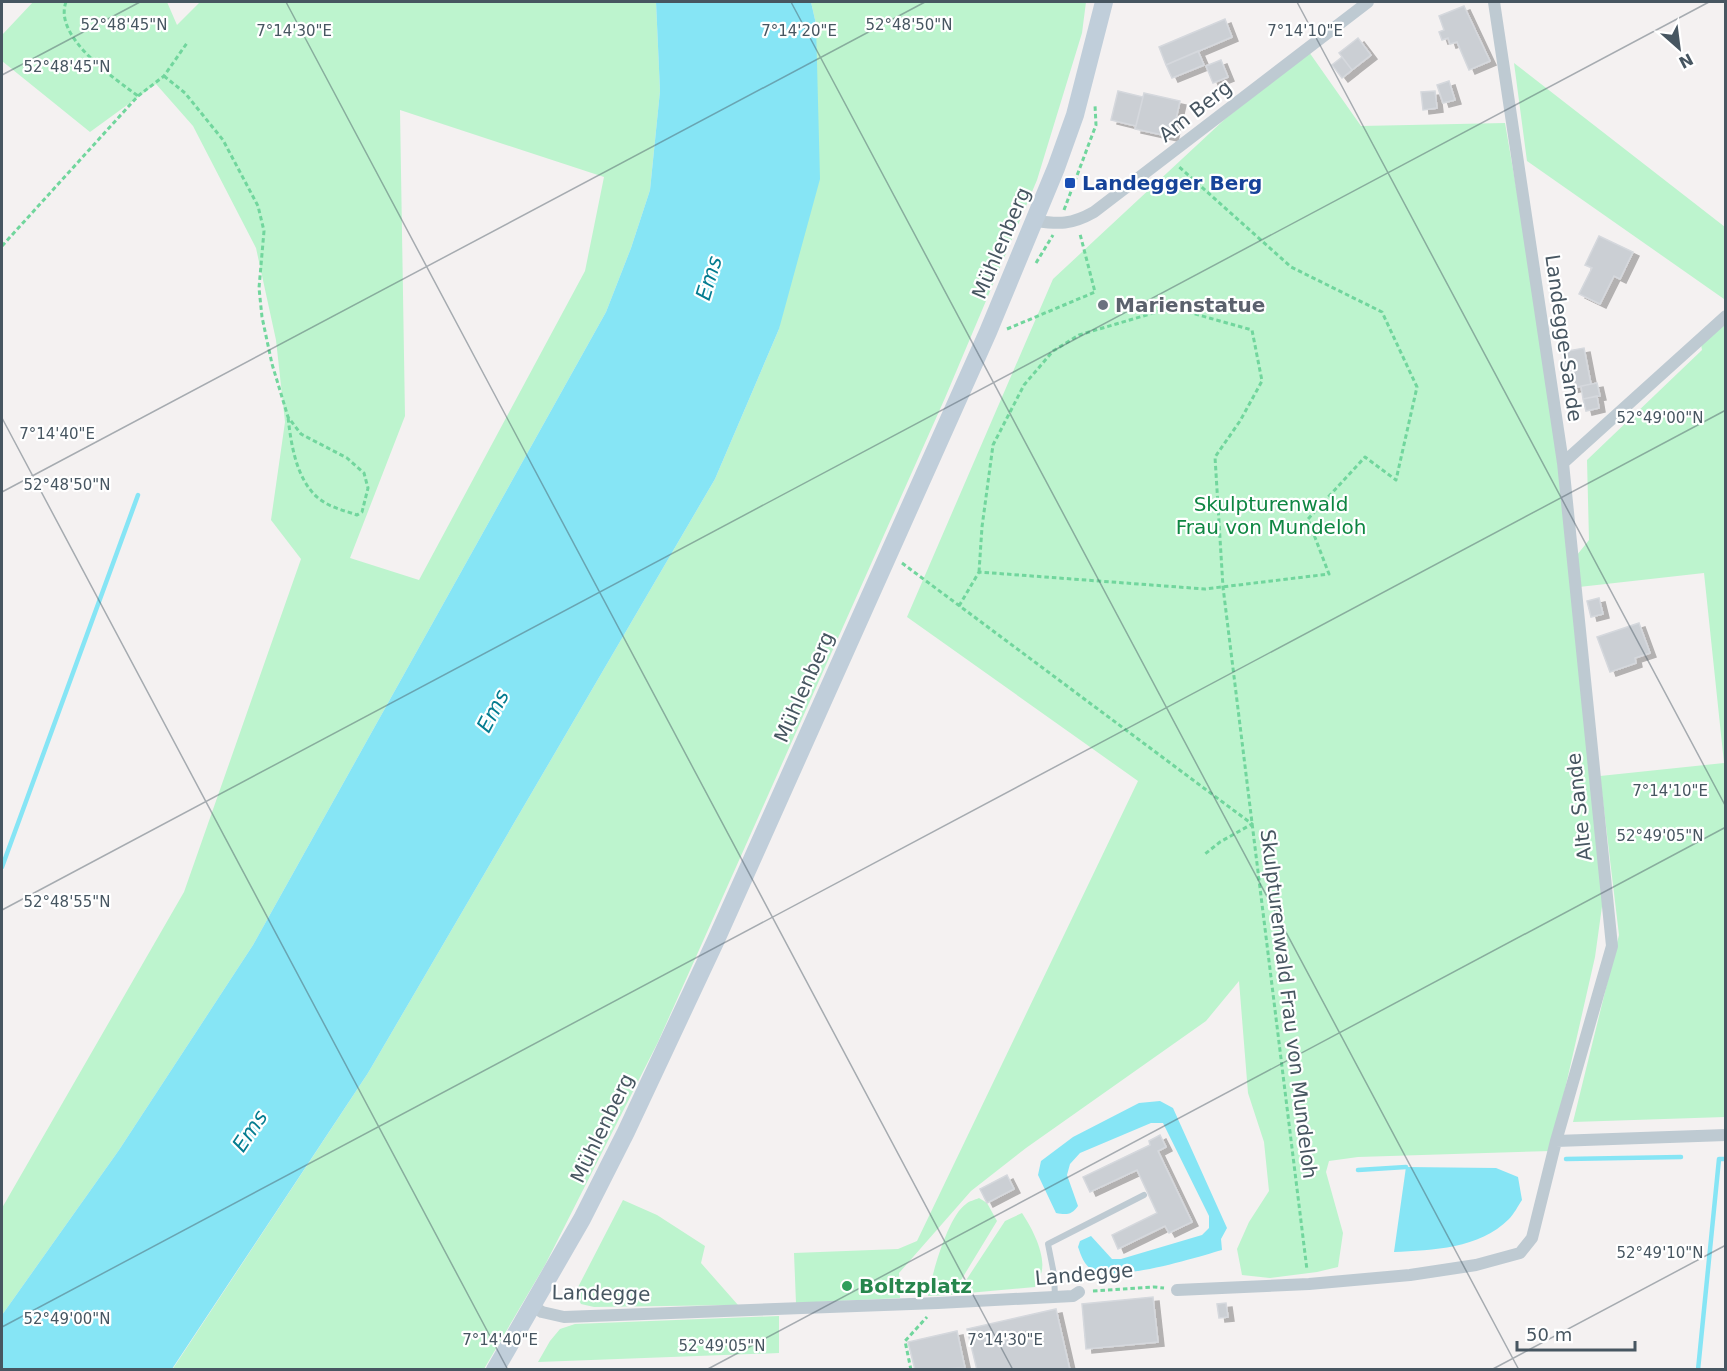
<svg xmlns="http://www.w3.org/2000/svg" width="1727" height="1371" viewBox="0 0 1727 1371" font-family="'DejaVu Sans',sans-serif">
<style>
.green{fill:#bdf4ce;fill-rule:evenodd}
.water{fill:#86e5f5}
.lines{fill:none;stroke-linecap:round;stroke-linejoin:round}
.stream{stroke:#86e5f5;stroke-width:4.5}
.building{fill:#cbcfd4;stroke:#d5d8dd;stroke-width:1.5;filter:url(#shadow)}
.path{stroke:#71d69d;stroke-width:3;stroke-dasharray:4.5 3;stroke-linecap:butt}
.lane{stroke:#becad2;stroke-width:6}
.street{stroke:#becad2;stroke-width:12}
.secondary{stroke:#c0ceda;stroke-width:18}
.ticks{fill:none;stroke:#475661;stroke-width:1.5;stroke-opacity:0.45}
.transit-dot{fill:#1a4fb4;stroke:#fff;stroke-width:2}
.worship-dot{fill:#6b7280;stroke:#fff;stroke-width:2}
.leisure-dot{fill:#2e9e5b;stroke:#fff;stroke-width:2}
.labels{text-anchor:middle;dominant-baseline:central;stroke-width:4.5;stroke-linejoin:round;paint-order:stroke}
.street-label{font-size:20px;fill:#475661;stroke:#fff}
.transit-label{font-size:20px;font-weight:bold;fill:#164399;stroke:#fff;text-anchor:start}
.worship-label{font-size:20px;font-weight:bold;fill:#5b616d;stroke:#fff;text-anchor:start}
.park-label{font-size:20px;fill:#0e8642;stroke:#fff}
.leisure-label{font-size:20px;font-weight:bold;fill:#27864d;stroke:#fff;text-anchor:start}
.water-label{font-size:21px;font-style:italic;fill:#047c90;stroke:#fff}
.ticks-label{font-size:15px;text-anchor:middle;fill:#475661;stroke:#fff;stroke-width:4.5;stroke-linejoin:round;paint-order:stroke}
</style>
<defs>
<filter id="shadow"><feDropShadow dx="6" dy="4" stdDeviation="0" flood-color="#0004"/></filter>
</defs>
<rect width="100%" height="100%" fill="#f4f1f1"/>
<path class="green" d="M33,2H167L177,25L200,2H656L660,91L650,190L631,248L606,312L253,945L119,1150L2,1315V1208L184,892L301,559L271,520L285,422L276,340L256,248L193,126L156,84L90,132L2,61V35ZM400,110L604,177L585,271L419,580L350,558L405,416Z
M811,2H1086L1082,33L1037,180L945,398L658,1042L545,1265L484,1369L172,1370L368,1073L715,479L779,329L816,24Z
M1309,52L1361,126L1505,123L1555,412L1604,892L1595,957L1551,1151L1358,1157L1329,1161L1326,1172L1343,1233L1338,1267L1317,1272L1270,1278L1242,1275L1237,1249L1249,1222L1269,1191L1264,1142L1248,1093L1239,981L1206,1021L1026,1148L971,1191L899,1273L900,1298L796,1303L794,1253L898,1249L917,1241L1138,781L907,617L1053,279L1225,119Z
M1514,63L1725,227V298L1724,299L1527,161Z
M1725,324V1117L1573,1122L1619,935L1600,776L1724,763L1704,573L1579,587L1577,555L1589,540L1587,460L1702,350L1701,344Z
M979,1198L987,1203L997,1221L952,1295L928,1296C932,1274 948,1216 966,1204C969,1201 975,1200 979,1198Z
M623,1200L657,1215L705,1246L701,1263L738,1305L594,1307L581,1304L575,1293Z
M1022,1213C1032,1228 1047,1256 1041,1274C1040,1278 1037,1283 1035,1287L957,1294L1005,1221Z
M779,1316V1353L538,1362L550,1341L560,1329L575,1324Z"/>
<path class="water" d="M656,2H811L816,24L820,179L779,329L715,479L368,1073L172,1369H2V1315L119,1150L253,945L606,312L631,248L650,190L660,91Z
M1160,1101L1173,1108L1227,1228L1221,1239L1222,1250C1194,1258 1119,1282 1093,1270C1084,1266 1081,1255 1078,1247L1080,1241L1091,1236L1112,1259H1121L1202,1235L1209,1228V1216L1163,1123H1151L1080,1153L1070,1164L1067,1175L1078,1206C1072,1215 1066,1215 1056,1213L1038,1175L1041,1161L1073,1137L1139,1103Z
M1406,1167L1496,1168L1518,1177L1522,1200C1518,1206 1514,1214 1509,1219C1479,1249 1433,1250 1394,1252Z"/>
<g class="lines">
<path class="stream" d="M2,867L138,495
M1566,1159L1681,1157
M1358,1170L1406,1167
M1698,1370L1719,1159H1726"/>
</g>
<path class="building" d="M1464,6L1490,61L1469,70L1457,42L1450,44L1448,38L1442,40L1439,32L1444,30L1439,16Z
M1225,19L1232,37L1166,65L1159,47Z
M1358,38L1371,55L1352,70L1339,53Z
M1198,51L1204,65L1172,78L1166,65Z
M1342,57L1352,70L1342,78L1332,65Z
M1221,60L1228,77L1213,83L1206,66Z
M1449,81L1455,100L1443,103L1437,85Z
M1118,91L1143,97L1136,126L1111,120Z
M1435,91L1437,108L1423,110L1421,92Z
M1144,93L1180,101L1172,137L1135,129Z
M1599,236L1633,252L1620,279L1614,276L1600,304L1579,294L1592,268L1585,265Z
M1584,348L1591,384L1569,389L1562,352Z
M1597,383L1600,396L1583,399L1581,386Z
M1597,396L1599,408L1586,411L1583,399Z
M1599,598L1603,614L1591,617L1587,601Z
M1639,623L1650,653L1635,658L1636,663L1610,672L1597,637Z
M1160,1135L1166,1147L1158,1151L1192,1222L1169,1233L1165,1226L1118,1249L1112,1235L1157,1213L1137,1170L1090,1192L1083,1177L1150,1145L1149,1141Z
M1007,1175L1014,1189L987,1203L980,1189Z
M1153,1297L1158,1342L1086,1349L1082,1304Z
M1226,1303L1228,1317L1219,1318L1217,1304Z
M1056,1309L1070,1370H977L967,1329Z
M957,1331L965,1368L915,1370L908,1342Z"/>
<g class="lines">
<path class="path" d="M66,2C53,37 114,78 138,96
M164,76L185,93L223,140L258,206L264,231L259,288L262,317L272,364L288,417L301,434L347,458L364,473L368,488L362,512L357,515C343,510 328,507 317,497C296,478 291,444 288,417
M1064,210L1096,125L1095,105
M2,246L138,96L164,76L187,43
M1036,263L1053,235
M1007,329L1095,292L1080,234
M902,563L1252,824L1220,842L1205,854
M979,572L982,527L993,445L1024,385L1053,351L1079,335L1160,311L1188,312L1252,330L1262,381L1240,421L1215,457L1223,587L1307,1270
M959,606L979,572L1205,589L1329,574L1308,519L1365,457L1396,480L1417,387L1382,312L1291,267L1178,166
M1093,1291L1154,1287L1164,1288
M911,1370L905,1341L927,1317"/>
<path class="lane" d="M1055,1297L1054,1274L1048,1244L1144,1195"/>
<path class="street" d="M1035,221C1059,224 1071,225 1094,212L1368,2
M1563,463L1726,316
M1556,1141L1726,1135
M1177,1290L1309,1284L1410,1275L1476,1265L1520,1253L1532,1238L1556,1141L1612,946L1563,463L1494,2
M532,1306L542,1312L564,1317L938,1303L1073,1296L1079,1292"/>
<path class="secondary" d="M495,1370L582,1219L626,1132L716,940L988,332L1056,168L1075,115L1104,2"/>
</g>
<path class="ticks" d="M286,2L1013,1370M791,2L1519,1370M1297,2L1726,807M2,75L140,2M2,418L508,1370M2,492L925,2M2,910L1709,2M2,1327L1726,410M2,1369V1370M706,1370L1726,827M1491,1370L1726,1245"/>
<rect class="transit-dot" x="1064" y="177" width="12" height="12" rx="3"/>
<circle class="worship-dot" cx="1103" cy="305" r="6"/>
<circle class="leisure-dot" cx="847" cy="1286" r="6"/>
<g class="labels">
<g class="street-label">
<text transform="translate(1195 111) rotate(-38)">Am Berg</text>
<text transform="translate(1001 243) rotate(-67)">Mühlenberg</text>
<text transform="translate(1564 338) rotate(82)">Landegge-Sande</text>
<text transform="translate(804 687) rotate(-66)">Mühlenberg</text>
<text transform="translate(1579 807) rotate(-96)">Alte Sande</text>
<text transform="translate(1289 1004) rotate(83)">Skulpturenwald Frau von Mundeloh</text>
<text transform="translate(602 1128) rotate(-64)">Mühlenberg</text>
<text transform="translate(1084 1274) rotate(-5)">Landegge</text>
<text transform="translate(601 1293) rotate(1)">Landegge</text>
</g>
<g class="transit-label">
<text x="1082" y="183">Landegger Berg</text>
</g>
<g class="worship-label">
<text x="1115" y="305">Marienstatue</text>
</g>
<g class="park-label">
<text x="1271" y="504">Skulpturenwald<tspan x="1271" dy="23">Frau von Mundeloh</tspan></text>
</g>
<g class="leisure-label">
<text x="859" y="1286">Boltzplatz</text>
</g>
<g class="water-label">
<text transform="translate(709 278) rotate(-73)">Ems</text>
<text transform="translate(493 711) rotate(-62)">Ems</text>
<text transform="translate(250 1131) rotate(-56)">Ems</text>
</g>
</g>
<g class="ticks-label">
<text x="124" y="30">52°48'45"N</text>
<text x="909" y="30">52°48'50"N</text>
<text x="294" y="36">7°14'30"E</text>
<text x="799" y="36">7°14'20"E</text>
<text x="1305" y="36">7°14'10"E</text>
<text x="67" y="72">52°48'45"N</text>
<text x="1660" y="423">52°49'00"N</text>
<text x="57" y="439">7°14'40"E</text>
<text x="67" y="490">52°48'50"N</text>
<text x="1670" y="796">7°14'10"E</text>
<text x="1660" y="841">52°49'05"N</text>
<text x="67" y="907">52°48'55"N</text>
<text x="1660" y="1258">52°49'10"N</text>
<text x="67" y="1324">52°49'00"N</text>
<text x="500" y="1345">7°14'40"E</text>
<text x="1005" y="1345">7°14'30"E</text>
<text x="722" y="1351">52°49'05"N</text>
</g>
<rect width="1727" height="1371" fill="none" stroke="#475661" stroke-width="6"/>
<g transform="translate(1679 48) rotate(152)" stroke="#ffffff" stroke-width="4.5" paint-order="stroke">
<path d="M0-4.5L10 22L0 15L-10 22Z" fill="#475661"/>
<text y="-9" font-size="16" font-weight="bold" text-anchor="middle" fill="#475661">N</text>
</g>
<path d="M1517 1341v9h118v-9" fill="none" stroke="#475661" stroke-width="3"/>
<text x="1526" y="1341" font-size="18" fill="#475661" stroke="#ffffff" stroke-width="4.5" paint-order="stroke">50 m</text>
</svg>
